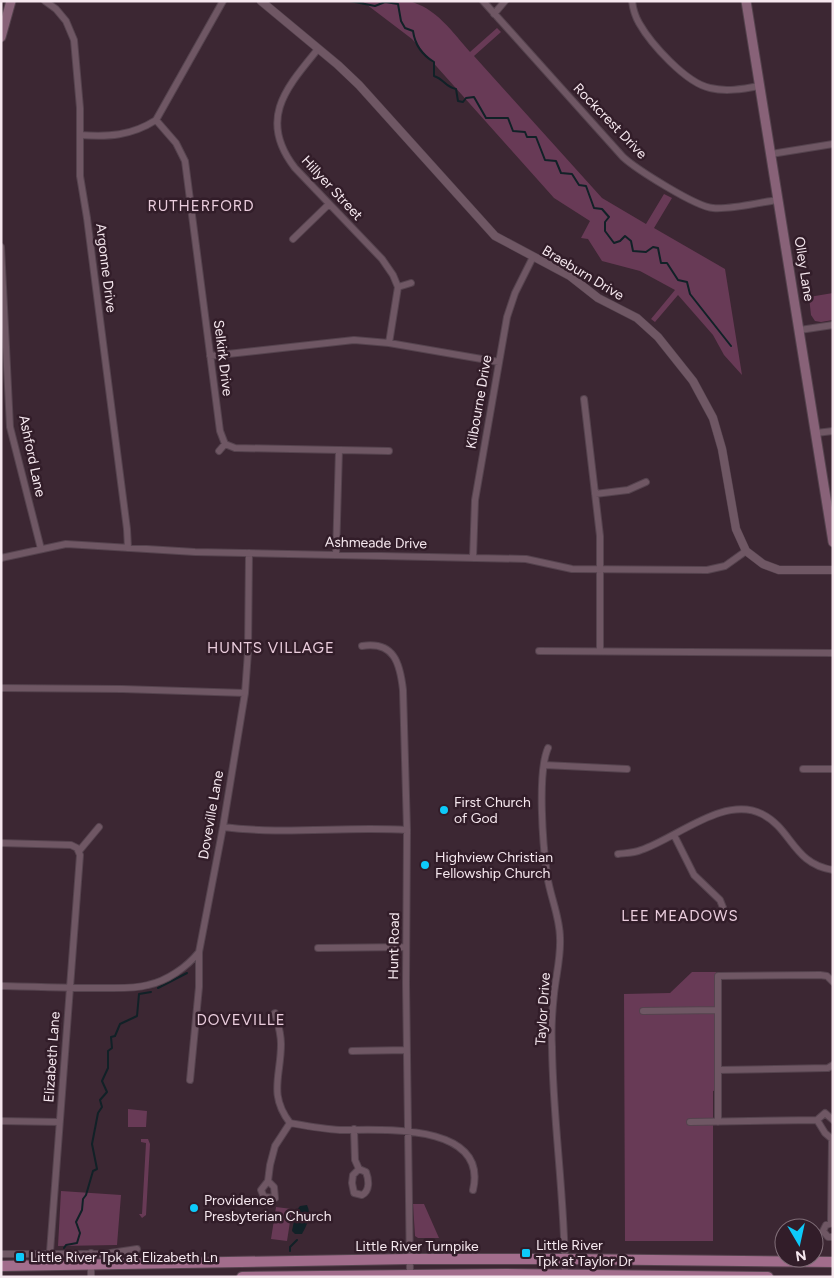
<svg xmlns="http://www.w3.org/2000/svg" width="834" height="1278" viewBox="0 0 834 1278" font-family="Figtree,sans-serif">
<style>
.green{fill:#683a56}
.water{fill:#112127}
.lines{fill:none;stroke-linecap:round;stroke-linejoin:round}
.stream{stroke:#112127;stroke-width:2}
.minor-casing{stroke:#55434e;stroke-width:8}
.tertiary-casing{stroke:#55434e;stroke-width:9}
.secondary-casing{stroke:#55434e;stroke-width:11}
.primary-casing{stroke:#55434e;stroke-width:12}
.minor{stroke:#6f5764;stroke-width:6}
.tertiary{stroke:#6f5764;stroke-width:8}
.secondary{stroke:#886278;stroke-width:9}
.primary{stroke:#a26d8c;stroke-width:10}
.poi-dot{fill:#0dcafa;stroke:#321d29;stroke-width:2}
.labels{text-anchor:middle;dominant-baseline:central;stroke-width:5;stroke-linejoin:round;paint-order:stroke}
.street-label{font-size:14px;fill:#f6e8ef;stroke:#321d29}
.poi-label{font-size:14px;fill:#f6e8ef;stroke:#321d29;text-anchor:start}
.neighbourhood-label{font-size:15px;letter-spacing:1px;fill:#eacddd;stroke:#321d29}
</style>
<rect width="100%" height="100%" fill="#3c2733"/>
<path class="green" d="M362,1C376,1 395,0 408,1C436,7 453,33 470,52L497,28L501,32L474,56L602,198L646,224L664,194L672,198L654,228L725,269L742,375L724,355L713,335L678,295L655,322L651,319L675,290L640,271L602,261L588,239L581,238L590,221L554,198L412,39Z
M833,293V320L821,322L815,321L811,315L809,297Z
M692,972H716L718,1090L713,1091V1241H625L624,994L670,993Z
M128,1109L147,1111L146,1127H128Z
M141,1139H148L150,1144L146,1215L142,1218L139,1214H142L146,1143L141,1142Z
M61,1191L121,1195L117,1245L58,1246Z
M413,1204H424L439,1238H418L415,1236Z
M276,1207L292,1209L287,1241L271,1239Z"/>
<path class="water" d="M307,1205C312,1215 307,1225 302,1234H295L292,1231L296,1211L300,1206Z"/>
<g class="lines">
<path class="stream" d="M350,1L375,6L385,2L398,4L401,21L405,28L413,31C415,45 422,55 434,62V76C444,79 445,87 456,89L458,101L463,102L466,98L474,97L486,118H508L513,131L525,132L527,137H536L545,160L556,161L561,173L572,174L579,185L586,186L594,208L602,209L609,217L605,222V231L614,243L620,241L625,236L631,241L633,251L646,252L653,247L658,248L661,263H667L678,280L687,282L690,294L731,346
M158,988L187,973
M64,1248L66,1245L77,1243L80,1233L76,1222L82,1210L83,1199L86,1195L93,1171L97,1169L92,1144L98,1113L102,1107L100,1100L107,1092L102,1081L108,1068V1051L112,1048L111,1037L115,1036L120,1024L137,1016L139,994L151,992
M290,1251V1247L297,1240"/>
<defs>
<path id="minor" d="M45,1L56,9L66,21L74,40L80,108V176L87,218L127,529L128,548
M483,1L623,157C636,169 696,207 713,208C731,210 760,202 778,200
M632,1C633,9 635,16 639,23C651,44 686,83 710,88C726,92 743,89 760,86
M494,14L505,1
M318,49C287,87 257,119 295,168L382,259L393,275L398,287L389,343
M156,120L176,143L185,161L220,431L225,444L235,448L389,451
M80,135C108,137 131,136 156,120L223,1
M771,154L833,144
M293,239L329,204
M1,247L10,427L41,549
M398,287L411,283
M800,330L833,325
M210,356L354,340L389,343L499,362
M584,399L600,536V651
M816,433L833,431
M219,451L225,444
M595,494L628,490L646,482
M336,555L339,450
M1,558L66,544L195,552L526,559L572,569L707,570L725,566L746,551
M473,558L475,500L507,317L515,293L533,257
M362,646C394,641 400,663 403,690L407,830L406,983L410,1274
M539,651L833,653
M1,688L122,689L245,693
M548,748C537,773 543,846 547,875C550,896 560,917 560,938C561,957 556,975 554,994C552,1012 551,1030 552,1047C553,1123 565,1198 565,1274
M544,765L627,769
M803,769H833
M223,827C284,835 346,826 407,830
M674,835L694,875L720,900L724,910
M1,843L71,845L77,848L80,855L49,1265
M79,851L99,827
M618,854C626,853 634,853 641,850C677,838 724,795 762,814C792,829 793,864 833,870
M318,948L406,947
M1,986C35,987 68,988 102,988C117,988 133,989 148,985C167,981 187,967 199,952
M643,1011L718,1010
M275,1013C278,1023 281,1033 281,1044C281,1076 268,1094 290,1123C307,1126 323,1129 340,1130C380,1130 489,1122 473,1190
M352,1051L407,1050
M718,1070L828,1068L833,1065
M190,1080L199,987V952L223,827L245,693L248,652L249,553
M817,1120L825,1133L832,1139L831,1223
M1,1121L59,1122
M690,1122L817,1120L825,1113L833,1120
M718,1122V976L820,975L827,976L833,982
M354,1129L355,1160L359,1169L353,1175L352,1183L354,1193L362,1195C370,1191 369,1180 366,1172L359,1169
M268,1181L274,1187L275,1198L264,1197L261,1190L268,1181L270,1165L275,1146L290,1123
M833,1223L826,1225L823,1231L828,1237H833
M91,1253V1277
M1,1254H104L137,1249"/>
<path id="tertiary" d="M261,1L338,65L359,85L495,236L570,276L598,298L637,318L658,337L693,381L713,418L722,449L736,529L746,551L763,564L779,570H833"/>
<path id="secondary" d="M746,1L833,542
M1,37L11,1"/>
<path id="primary" d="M1,1266L409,1259H565L833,1262
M242,1277L504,1274L768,1277"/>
</defs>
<use href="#minor" class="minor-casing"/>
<use href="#tertiary" class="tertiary-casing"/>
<use href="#secondary" class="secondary-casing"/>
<use href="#primary" class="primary-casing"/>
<use href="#minor" class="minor"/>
<use href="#tertiary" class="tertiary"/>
<use href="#secondary" class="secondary"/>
<use href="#primary" class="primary"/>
</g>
<g class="poi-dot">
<circle cx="444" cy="810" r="5"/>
<circle cx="425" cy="865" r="5"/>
<circle cx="194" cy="1208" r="5"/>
<rect x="521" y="1248" width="10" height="10" rx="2.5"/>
<rect x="15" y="1252" width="10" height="10" rx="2.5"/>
</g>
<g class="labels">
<g class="street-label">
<text transform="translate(610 121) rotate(46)">Rockcrest Drive</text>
<text transform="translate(332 188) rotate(47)">Hillyer Street</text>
<text transform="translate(106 268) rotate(83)">Argonne Drive</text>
<text transform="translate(804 269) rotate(81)">Olley Lane</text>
<text transform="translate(583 273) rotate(31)">Braeburn Drive</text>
<text transform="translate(223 358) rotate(83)">Selkirk Drive</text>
<text transform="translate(479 402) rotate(-80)">Kilbourne Drive</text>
<text transform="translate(32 456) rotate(78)">Ashford Lane</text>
<text transform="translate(376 543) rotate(1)">Ashmeade Drive</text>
<text transform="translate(211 815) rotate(-80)">Doveville Lane</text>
<text transform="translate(394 946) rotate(-89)">Hunt Road</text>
<text transform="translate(543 1009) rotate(-86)">Taylor Drive</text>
<text transform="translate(52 1057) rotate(-86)">Elizabeth Lane</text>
<text x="417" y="1246">Little River Turnpike</text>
</g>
<g class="poi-label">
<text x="454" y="802">First Church<tspan x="454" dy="16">of God</tspan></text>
<text x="435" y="857">Highview Christian<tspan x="435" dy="16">Fellowship Church</tspan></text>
<text x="204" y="1200">Providence<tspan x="204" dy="16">Presbyterian Church</tspan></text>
<text x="536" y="1245">Little River<tspan x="536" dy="16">Tpk at Taylor Dr</tspan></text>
<text x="30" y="1257">Little River Tpk at Elizabeth Ln</text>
</g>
<g class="neighbourhood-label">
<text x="201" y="206">RUTHERFORD</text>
<text x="271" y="648">HUNTS VILLAGE</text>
<text x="680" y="916">LEE MEADOWS</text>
<text x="241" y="1020">DOVEVILLE</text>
</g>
</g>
<rect width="834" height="1278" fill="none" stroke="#f6e8ef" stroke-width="5"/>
<g transform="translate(799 1243) rotate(171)"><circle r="24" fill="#321d29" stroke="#806e78"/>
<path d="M0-4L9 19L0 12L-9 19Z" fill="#0dcafa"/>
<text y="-8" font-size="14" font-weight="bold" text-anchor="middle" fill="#f6e8ef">N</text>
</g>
</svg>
